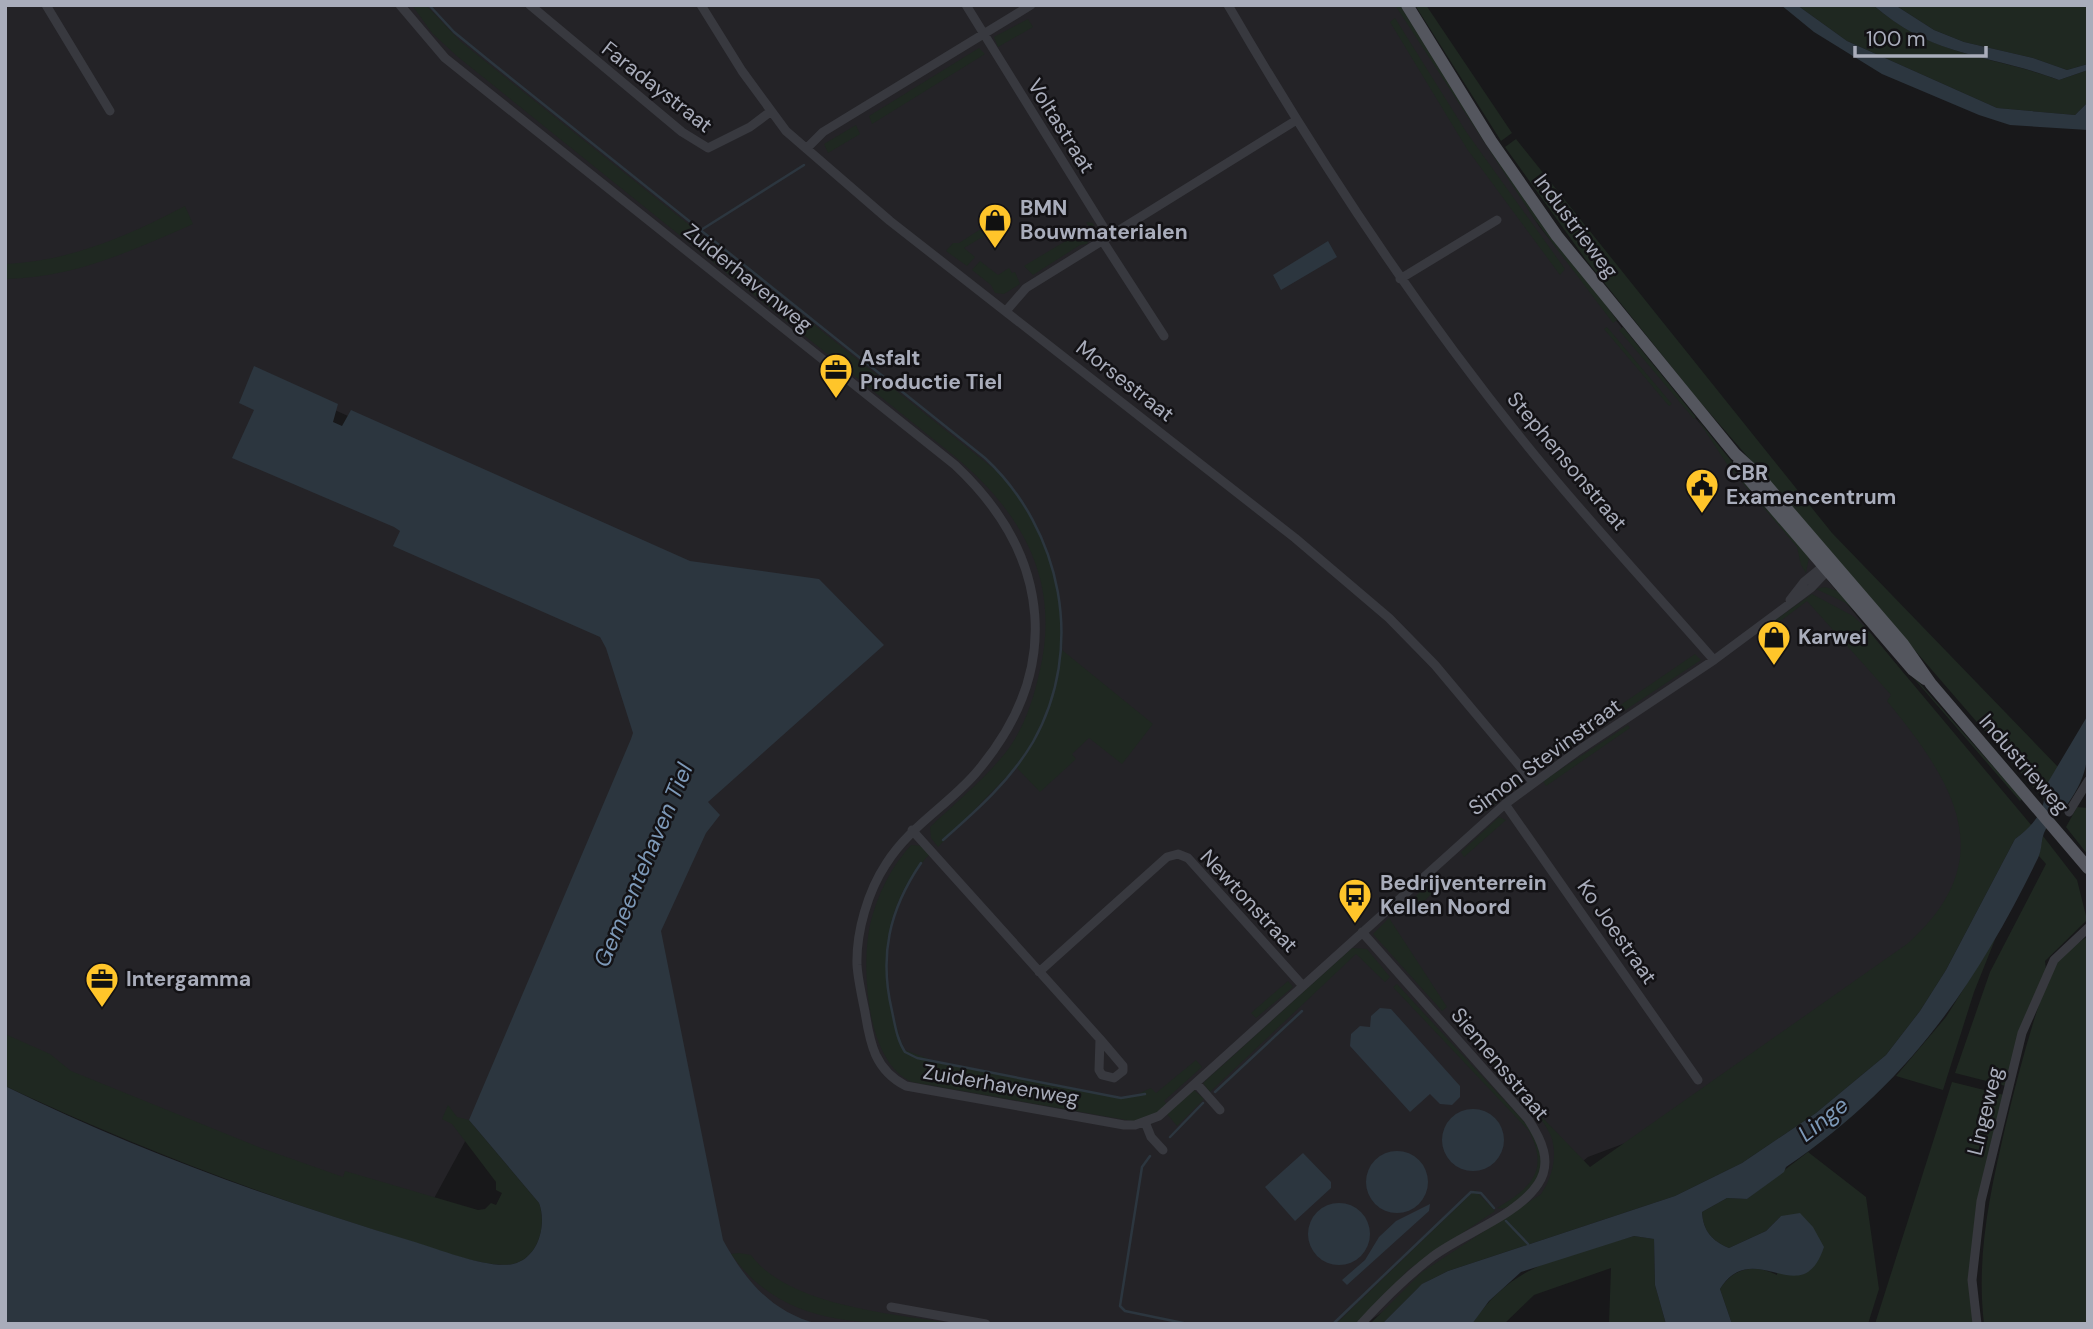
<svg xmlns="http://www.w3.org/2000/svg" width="2093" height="1329" viewBox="0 0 2093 1329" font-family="'DM Sans',sans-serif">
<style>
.built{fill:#242327}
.green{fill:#1f2821}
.water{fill:#2c363f}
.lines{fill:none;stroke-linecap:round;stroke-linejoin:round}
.stream{stroke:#2c363f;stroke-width:2.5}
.minor{stroke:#38393f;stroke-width:9}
.major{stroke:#54565e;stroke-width:12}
.labels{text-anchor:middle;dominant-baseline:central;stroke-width:5;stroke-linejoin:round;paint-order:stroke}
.street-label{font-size:21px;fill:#a9adbb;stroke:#131215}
.poi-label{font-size:21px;font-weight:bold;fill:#a9adbb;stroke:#131215;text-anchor:start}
.water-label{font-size:23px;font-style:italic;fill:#7d99b8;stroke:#131215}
</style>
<rect width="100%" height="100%" fill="#18181a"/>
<path class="built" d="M5,5H1400L1539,226L2006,799L1936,925L1660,1130L1588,1157L1469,1253L1365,1324H774L726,1291L653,937L686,570L260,376L411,523L607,635L638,735L479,1116L420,1224L5,1060Z"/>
<path class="green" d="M412,5H426L460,41L999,473C1044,524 1065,582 1062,650L1153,724L1122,764L1089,738L1072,754L1076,759L1040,792L1016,767L938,847L931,838L930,827C956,802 984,780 1006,752C1023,730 1033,701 1039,674C1062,582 1023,513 953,455L458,57L432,33Z
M1395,5H1400L1504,164L1617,320L1613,323L1535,220Z
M1415,5H1426L1512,133L1501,141Z
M1797,5H1873C1935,58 1988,54 2059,80L2088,70V102L2075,115L1997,108L1847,41Z
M1895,5H2088V64L2067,70L2033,58L1964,42L1934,30Z
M1395,18L1467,133L1565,269L1560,275L1467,149L1390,22Z
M1028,19L1033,27L998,47L994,37Z
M979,48L985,54L872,124L869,116Z
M856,125L860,134L828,153L824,144Z
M1516,139L1832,533L2059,768L2049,782L2046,802L1695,396L1586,260L1505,147Z
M185,206L193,224C131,251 74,278 5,279V264C71,261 128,236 185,206Z
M995,220L999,227L964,248L975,257L967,266L946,251L953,243H959Z
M1086,222L1093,223L1095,229L1087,244L1080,245L1033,275L1024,266L1089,227Z
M980,261L998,275L1009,268L1012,273L1015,272L1020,284L1004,294L995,293L991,285L972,270Z
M1607,327L1672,404L1669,406L1604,329Z
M1623,327L1809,557L1806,573L1801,565L1797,547L1729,467L1696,417L1694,419L1619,330Z
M1825,587L1838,591L2022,799L2020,801L1860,616L1846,603L1816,589Z
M1812,594L1853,616L1866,628L2032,826L2015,839L1946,970L1920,1011L1886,1055L1816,1113L1742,1163L1675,1196L1448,1271L1422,1284L1382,1324H1370L1422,1272L1541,1194C1552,1178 1558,1156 1551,1136C1541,1111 1476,1047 1454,1023L1461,1018L1540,1115L1590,1167L1907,944C2003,859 1954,783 1887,701L1891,695L1807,601L1770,629L1768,625Z
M1695,654L1701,660L1621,713L1619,706Z
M1593,724L1595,730L1535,771L1531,766Z
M1628,725L1630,728L1546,786L1543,781Z
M1519,776L1523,783L1485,812L1481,807Z
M2077,807L2088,808V855L2066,827Z
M1499,817L1506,820L1464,857L1461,852Z
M2043,836L2077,880L2087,920L2045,961L2046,970L2020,1030L2006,1086L1955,1073L1990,972L2046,864L2039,856Z
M911,845L924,846L931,853C888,896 877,957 893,1014C897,1026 899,1039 905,1050L934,1061L1120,1097H1132L1151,1088L1156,1093L1196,1060L1202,1067L1164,1101L1170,1107L1152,1120L1132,1121L912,1082C866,1063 861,967 870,925C877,895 891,867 911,845Z
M1433,879L1439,886L1409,917L1403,909Z
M1389,918L1447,1007L1442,1011L1373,934Z
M2088,936V1324H1984C1976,1256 1990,1193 2005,1128C2018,1075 2031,1024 2050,973C2056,958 2075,945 2088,936Z
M1996,937L1974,992L1943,1090L1896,1076L1946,1017Z
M1352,948L1367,949L1390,977L1385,982L1356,954L1210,1092L1203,1083Z
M1288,981L1293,987L1256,1018L1251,1013Z
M1397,984L1531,1129C1536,1140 1544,1153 1542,1165C1540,1182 1514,1213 1497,1208C1530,1188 1550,1172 1529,1131L1393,987Z
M5,1034L50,1054L71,1071L261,1148L343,1177L345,1171L478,1210L485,1209L491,1203L496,1205L502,1193L496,1190V1182L452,1124L442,1119L448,1105L457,1117L469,1120L539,1203C547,1224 539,1258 513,1264C486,1269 437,1249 410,1241C271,1199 137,1148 5,1086Z
M1952,1082L2004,1095L1977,1212L1974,1324H1875Z
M1194,1090L1204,1099L1177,1126L1167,1114Z
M1808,1152L1866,1197L1879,1289L1868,1324H1732L1720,1289C1734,1267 1755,1264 1777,1275L1781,1216L1766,1231L1729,1248C1712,1241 1703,1231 1702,1212L1727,1198L1747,1199Z
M1475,1190L1495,1211L1409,1269L1356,1324H1336Z
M1634,1236L1654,1239L1655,1285L1666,1324H1609L1611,1268L1534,1295L1504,1324H1472C1514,1261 1567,1256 1634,1236Z
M739,1253L751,1255C789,1307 897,1314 956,1324C866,1324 784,1329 731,1254Z"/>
<path class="water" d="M1781,5H1797L1847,41L1997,108L2075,115L2088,102V130L2010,125L1979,115L1882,74L1814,32Z
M1873,5H1895L1934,30L1964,42L2033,58L2067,70L2088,64V70L2059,80C1988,53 1935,59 1873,5Z
M1328,241L1337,257L1281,290L1273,275Z
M254,366L338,404L333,422L342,426L351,410L690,561L819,579L884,645L708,802L720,815L706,833L661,931L723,1240C745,1280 771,1312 818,1324H5V1086C137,1151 275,1200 415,1242C441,1250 488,1269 513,1264C539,1258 547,1224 539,1203L469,1120L631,739L633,733L606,648L600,637L393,546L400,531L394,527L232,458L254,410L239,403Z
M2088,715C2088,754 2091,771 2067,805C2064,809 2058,810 2055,814C2050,819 2047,827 2044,833C2041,841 2042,850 2038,858C1975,987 1906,1086 1786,1167L1784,1172L1747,1199L1727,1198L1702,1212C1703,1231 1712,1241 1729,1248L1766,1231L1781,1216L1800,1213L1813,1227L1824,1247C1802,1314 1754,1235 1720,1289L1732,1324H1666L1655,1285L1654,1239L1634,1236L1521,1272L1489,1301L1472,1324H1382L1422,1284L1448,1271L1675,1196L1742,1163L1816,1113L1886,1055L1920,1011L1946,970L2015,839C2032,826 2047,811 2044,789Z
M1380,1008L1391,1009L1460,1086V1097L1452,1105L1440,1104L1430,1094L1410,1112L1350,1046L1351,1034L1360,1026L1370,1027L1371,1016Z
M1442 1140a31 31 0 1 1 62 0a31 31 0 1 1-62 0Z
M1366 1182a31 31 0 1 1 62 0a31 31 0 1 1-62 0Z
M1303,1153L1331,1182V1188L1295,1221L1265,1187Z
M1308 1234a31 31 0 1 1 62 0a31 31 0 1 1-62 0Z
M1430,1204L1429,1211L1347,1285L1342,1280L1365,1260L1379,1237L1396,1221Z"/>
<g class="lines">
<path class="stream" d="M429,5L454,32L492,63L985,458C1062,530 1086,648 1033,742C1010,781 977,810 943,840
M701,230L804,165
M921,863C889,910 879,956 892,1011C895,1025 897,1040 905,1052L917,1058L1121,1098L1145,1094
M1215,1092L1302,1011
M1170,1137L1203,1103
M1150,1156L1142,1167L1120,1306L1125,1311L1188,1324
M1506,1221L1528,1244
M1333,1324L1471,1192L1481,1193L1494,1208"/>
<path class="minor" d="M46,5L110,111
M400,5L445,58L955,465C1052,556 1064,671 975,774C947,806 909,827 886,864C868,891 856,932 857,965C858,980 862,997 865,1012C870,1044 875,1070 906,1086L1124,1125H1135L1159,1116L1505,804L1576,752L1714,660L1811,588L1830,568
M530,5L682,132L708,148L750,127L770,112
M701,5L742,71L786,131L890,221L1295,538L1389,618L1435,665L1533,782
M966,5L1109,236
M1228,5C1318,160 1416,309 1529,448C1588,521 1653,590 1714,660
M807,148L823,132L1031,5
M1102,240L1164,336
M1400,279L1497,220
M1006,311L1026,288L1295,121
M1790,600L1804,582L1826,564
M1505,804L1698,1080
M2069,812L2088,781
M912,830L1100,1039L1099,1070L1102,1075L1114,1078L1123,1071V1066L1100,1039
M1039,972L1167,857L1178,854L1188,858L1303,986
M1196,1083L1220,1110
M1145,1122L1151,1137L1163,1150
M891,1307L986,1324
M1361,1324C1383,1300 1406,1277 1432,1257C1462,1234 1517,1216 1538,1184C1553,1162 1541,1139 1528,1119L1362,932
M1977,1324L1972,1280L1981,1201L2022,1033L2054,960L2088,928"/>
<path class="major" d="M1407,5L1491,141L1557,236L1735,454L1756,473L1903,644L1931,684L2088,868
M1739,463L1748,478L1913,670L1925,679"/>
</g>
<defs>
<symbol id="shop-pin" viewBox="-11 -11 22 30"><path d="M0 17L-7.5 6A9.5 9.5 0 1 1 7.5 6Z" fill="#ffc52a" stroke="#131215"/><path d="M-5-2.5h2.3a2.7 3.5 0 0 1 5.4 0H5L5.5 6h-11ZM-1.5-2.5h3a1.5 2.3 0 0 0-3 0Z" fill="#111"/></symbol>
<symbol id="office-pin" viewBox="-11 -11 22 30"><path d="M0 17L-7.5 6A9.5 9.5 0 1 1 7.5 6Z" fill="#ffc52a" stroke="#131215"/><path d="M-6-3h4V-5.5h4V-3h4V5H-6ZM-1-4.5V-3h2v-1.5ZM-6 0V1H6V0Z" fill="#111"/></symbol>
<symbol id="civic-pin" viewBox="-11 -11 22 30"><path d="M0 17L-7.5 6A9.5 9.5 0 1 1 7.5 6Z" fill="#ffc52a" stroke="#131215"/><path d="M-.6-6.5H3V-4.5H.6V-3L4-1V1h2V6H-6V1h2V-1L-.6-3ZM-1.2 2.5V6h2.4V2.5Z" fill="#111"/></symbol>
<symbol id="bus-pin" viewBox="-11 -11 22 30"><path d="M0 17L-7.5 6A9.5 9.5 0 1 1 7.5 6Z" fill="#ffc52a" stroke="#131215"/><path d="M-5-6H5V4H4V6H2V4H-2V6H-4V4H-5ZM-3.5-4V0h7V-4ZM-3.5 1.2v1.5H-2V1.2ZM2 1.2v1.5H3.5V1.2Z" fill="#111"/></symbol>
</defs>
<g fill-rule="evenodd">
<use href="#shop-pin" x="976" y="201" width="38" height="52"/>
<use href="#office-pin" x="817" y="351" width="38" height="52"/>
<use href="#civic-pin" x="1683" y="466" width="38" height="52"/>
<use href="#shop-pin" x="1755" y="618" width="38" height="52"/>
<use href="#bus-pin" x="1336" y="876" width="38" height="52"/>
<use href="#office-pin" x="83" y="960" width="38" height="52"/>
</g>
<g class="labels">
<g class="street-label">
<text transform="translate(657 87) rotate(38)">Faradaystraat</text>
<text transform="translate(1061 126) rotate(58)">Voltastraat</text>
<text transform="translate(1576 226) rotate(53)">Industrieweg</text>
<text transform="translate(748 278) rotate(39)">Zuiderhavenweg</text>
<text transform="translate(1125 381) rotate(38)">Morsestraat</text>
<text transform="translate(1567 461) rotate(50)">Stephensonstraat</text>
<text transform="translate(1545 757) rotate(-36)">Simon Stevinstraat</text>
<text transform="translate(2024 764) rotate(49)">Industrieweg</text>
<text transform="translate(1249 901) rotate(47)">Newtonstraat</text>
<text transform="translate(1617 932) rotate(55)">Ko Joestraat</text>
<text transform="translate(1500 1064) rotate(50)">Siemensstraat</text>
<text transform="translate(1001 1085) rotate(10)">Zuiderhavenweg</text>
<text transform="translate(1985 1111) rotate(-76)">Lingeweg</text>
</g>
<g class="poi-label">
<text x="1020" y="208">BMN<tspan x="1020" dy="24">Bouwmaterialen</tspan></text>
<text x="860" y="358">Asfalt<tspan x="860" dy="24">Productie Tiel</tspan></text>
<text x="1726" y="473">CBR<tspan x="1726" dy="24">Examencentrum</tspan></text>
<text x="1798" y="637">Karwei</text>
<text x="1380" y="883">Bedrijventerrein<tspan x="1380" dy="24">Kellen Noord</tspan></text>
<text x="126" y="979">Intergamma</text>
</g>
<g class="water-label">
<text transform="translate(643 865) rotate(-67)">Gemeentehaven Tiel</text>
<text transform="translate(1823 1119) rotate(-38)">Linge</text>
</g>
</g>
<rect width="2093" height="1329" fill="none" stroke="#a9adbb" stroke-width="14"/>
<path d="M1855 46v10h131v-10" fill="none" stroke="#a9adbb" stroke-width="3.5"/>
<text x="1866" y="46" font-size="21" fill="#a9adbb" stroke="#131215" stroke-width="5" paint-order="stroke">100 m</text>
</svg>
